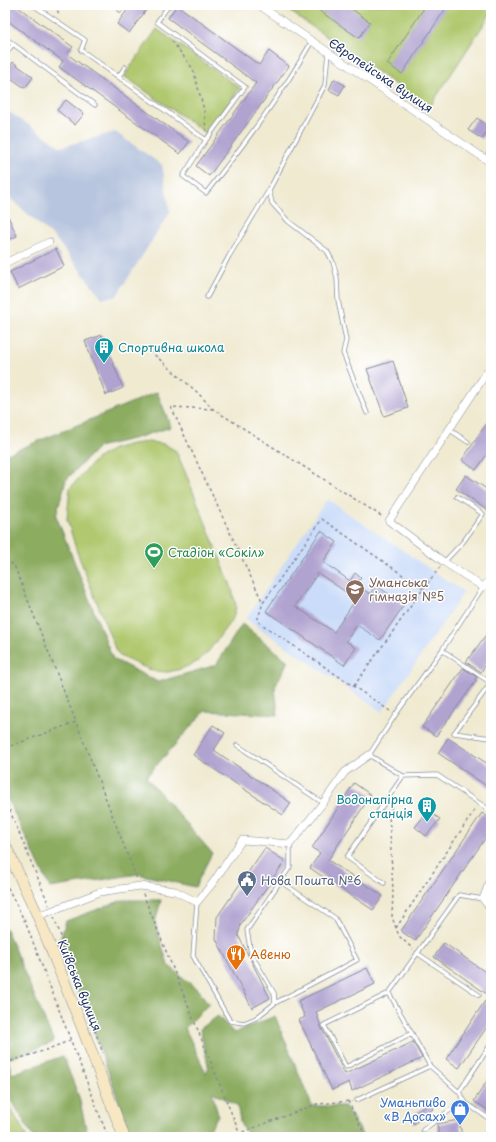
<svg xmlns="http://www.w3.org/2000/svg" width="496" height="1142" viewBox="0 0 496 1142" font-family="'Playpen Sans',sans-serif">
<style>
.built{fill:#cadcf9}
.industrial{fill:#b7c5de}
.green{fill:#b0c86e;stroke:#667c66}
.forest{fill:#8cac61;stroke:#546e60}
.building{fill:#b0a3d0;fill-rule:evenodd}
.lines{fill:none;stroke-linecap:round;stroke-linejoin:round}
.service-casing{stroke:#868c98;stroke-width:5}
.minor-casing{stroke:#868c98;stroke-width:8}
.secondary-casing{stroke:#868c98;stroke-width:12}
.path{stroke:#868c98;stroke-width:1.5;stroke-dasharray:3 3;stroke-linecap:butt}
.service{stroke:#fff;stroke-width:3.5}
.minor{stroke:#fff;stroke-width:7}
.secondary{stroke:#f7e8c3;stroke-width:11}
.labels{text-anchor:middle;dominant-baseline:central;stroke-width:3;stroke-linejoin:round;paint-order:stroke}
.street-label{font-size:12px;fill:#1b2f5e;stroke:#fff}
.culture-label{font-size:12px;fill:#0d838f;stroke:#fff;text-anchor:start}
.leisure-label{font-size:12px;fill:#27864d;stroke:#fff;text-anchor:start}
.education-label{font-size:12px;fill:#785e54;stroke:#fff;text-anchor:start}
.service-label{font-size:12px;fill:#4e5e75;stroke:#fff;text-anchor:start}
.food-label{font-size:12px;fill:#c56008;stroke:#fff;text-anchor:start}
.shop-label{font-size:12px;fill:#366cbe;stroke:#fff;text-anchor:end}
</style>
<rect width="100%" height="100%" fill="#fff"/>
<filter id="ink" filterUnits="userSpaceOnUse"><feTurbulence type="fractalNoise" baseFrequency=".025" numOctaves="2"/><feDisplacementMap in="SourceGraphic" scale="8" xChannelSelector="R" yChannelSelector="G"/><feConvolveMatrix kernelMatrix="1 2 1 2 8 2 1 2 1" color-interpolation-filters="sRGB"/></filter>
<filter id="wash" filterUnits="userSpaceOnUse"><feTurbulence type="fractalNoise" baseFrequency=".012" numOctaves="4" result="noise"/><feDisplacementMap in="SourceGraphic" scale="16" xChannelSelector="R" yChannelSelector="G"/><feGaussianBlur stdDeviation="0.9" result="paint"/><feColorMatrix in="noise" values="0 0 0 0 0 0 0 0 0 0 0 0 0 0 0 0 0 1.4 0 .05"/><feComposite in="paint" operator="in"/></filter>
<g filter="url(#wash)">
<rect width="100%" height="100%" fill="#f0ead1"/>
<path class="built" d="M327,499L464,592L382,712L246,619Z"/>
<path class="industrial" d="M5,109L61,147L115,132L162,165L170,212L116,297L102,298L55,238L5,194Z"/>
<path class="green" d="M281,5H491V13L429,108Z
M157,29L240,88L206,133L124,76Z
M148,442L164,444L176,451L188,479L231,586L236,606L233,618L208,652L197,662L181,669L168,672L153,671L130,661L120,656L116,651L77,552L67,519L70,488L96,459L113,449L132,444Z
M5,1098L27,1137H5Z"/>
<path class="forest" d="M157,392L171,427L136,438L98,447L66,480L56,516L113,659L158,682L216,665L242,624L288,661L275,687L278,715L205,711L146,777L212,853L195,887L138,874L50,888L5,794V455Z
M123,900H161L155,923L168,965L198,990L209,1004L185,1028L206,1073L208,1065L200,1029L218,1016L234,1033L275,1016L312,1106H345L359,1128L363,1137H250L241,1125L237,1105L212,1092L218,1115L208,1133L212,1137H131L88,1014L58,946L66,921Z
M5,927L54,1042L8,1059L12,1074L63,1056L79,1097L88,1137H33L5,1089Z"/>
<g id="blocks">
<path class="building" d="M5,5H15L73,47L67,54L189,142L180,154L59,67L63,61L5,19Z
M131,5H150L129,33L117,24Z
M177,5L259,65L269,51L289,66L209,176L196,166L256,83L168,18Z
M311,5H346L370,22L359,38Z
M426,5H448L402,74L387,64Z
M13,62L33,77L25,88L5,74Z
M334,79L345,85L339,95L329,90Z
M66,100L84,114L75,125L57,110Z
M477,118L490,127L482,139L468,130Z
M5,210L17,236L5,242Z
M56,249L64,266L18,289L10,272Z
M102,335L123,388L106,395L85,341Z
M393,361L408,408L384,416L367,369Z
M491,417V449L476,470L462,460Z
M466,475L491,492V513L456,489Z
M321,531L337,542L323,562L350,581L355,573L361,578L356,584L370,594L376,585L404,605L380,640L357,625L346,641L356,648L344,665L266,611ZM318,573L356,599L334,632L295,606Z
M491,628V657L481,672L466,662Z
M463,668L477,677L475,680L476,681L436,736L422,727Z
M213,725L225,733L214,750L291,803L283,815L193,755Z
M448,738L491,766V789L438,753Z
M354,783L371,795L328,860L383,896L373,910L310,868L320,853L312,848Z
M428,811L440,819L426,836L415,827Z
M482,813L491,819V830L415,941L401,931Z
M265,848L285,861L241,924L238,935L270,998L252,1008L216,939L217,917Z
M444,943L491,976V997L434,957Z
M367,968L375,984L316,1012L321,1027L345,1074L413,1042L422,1058L352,1091L349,1082L332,1090L299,1020L305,1017L298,1001Z
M485,1001L491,1005V1021L459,1068L446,1059Z
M491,1075V1112L474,1101Z
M429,1103L433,1109L414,1124L410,1118Z
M459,1120L462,1136L439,1137L437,1124Z"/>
</g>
</g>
<g filter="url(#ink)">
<use href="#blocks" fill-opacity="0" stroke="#868c98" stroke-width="1"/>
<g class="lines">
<defs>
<path id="service" d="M33,5L85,40L81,50L206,140
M169,5L157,22L245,87L206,140L183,176L206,193C244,144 281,96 312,41
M120,10L124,5
M5,38L95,105
M328,52L325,85L269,190L272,203L288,221L327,251L333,262L337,278L338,300L346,340L343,353L367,413
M5,55L13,44
M119,76L125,67
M485,159L491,149
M207,297L229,256L269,190
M450,430L468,442
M444,562L463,542L483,514L457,497
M483,587L442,650L396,714L369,755L403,776L437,775L491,811
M442,650L491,683
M491,683L454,733L491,738
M237,745L323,803
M384,883L347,857L403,776
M197,902L193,956L230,1021L244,1023L256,1018L275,1003L274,993L251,954L247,930L290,867V844
M417,953L479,995
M389,993L430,1066L459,1092L466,1103L491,1120
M275,1003L357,960L335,918L281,882
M412,1033L346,1067L324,1025L389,993L459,895L483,899
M459,1092L491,1044
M357,1100L430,1066
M423,1130L464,1100"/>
<path id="minor" d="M259,5L491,163
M5,263L49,242
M491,366L389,521L444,562L483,587L491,579
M491,878L483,899L491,909
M38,916L100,892L140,886L175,891L197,902L212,884L242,840L290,844L323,803L345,772L369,755
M486,1137L491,1128"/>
<path id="secondary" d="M5,845L38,916L82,1027L124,1137"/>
</defs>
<use href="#service" class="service-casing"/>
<use href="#minor" class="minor-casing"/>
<use href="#secondary" class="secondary-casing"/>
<path class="path" d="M55,5L59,14
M172,41L193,69L204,110L206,131
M150,351L197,392L213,409L383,517
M213,409L171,407L263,603
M5,560L14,565L76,722
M354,686L423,589L440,567
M390,711L257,621L263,603L322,519L423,589
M5,748L76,722L137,879
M5,799L49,905
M394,801L389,813L393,891L392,917L399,936L413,949
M5,882L26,924L108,1137
M143,894L241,1137
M54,917L103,1053
M396,928L476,808
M5,1063L46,1050L71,1040
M348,1101L366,1137
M225,1137L240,1133L317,1104L352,1101"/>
<use href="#service" class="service"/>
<use href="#minor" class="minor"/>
<use href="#secondary" class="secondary"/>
</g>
</g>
<defs>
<symbol id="building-pin" viewBox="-11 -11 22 30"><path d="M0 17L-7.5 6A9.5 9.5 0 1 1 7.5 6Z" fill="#0f9aa8" stroke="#fff"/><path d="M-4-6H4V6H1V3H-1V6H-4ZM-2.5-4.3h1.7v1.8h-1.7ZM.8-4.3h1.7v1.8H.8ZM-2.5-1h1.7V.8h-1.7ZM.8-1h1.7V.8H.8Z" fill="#fff"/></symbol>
<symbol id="stadium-pin" viewBox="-11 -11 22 30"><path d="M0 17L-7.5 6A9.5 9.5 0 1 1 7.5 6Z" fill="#2e9e5b" stroke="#fff"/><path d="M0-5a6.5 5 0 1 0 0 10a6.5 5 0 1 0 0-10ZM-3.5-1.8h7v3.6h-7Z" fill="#fff"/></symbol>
<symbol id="school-pin" viewBox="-11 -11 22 30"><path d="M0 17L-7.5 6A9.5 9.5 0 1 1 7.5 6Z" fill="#8d6e63" stroke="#fff"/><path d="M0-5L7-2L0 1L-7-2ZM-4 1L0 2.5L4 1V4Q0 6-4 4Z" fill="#fff"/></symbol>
<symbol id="civic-pin" viewBox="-11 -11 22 30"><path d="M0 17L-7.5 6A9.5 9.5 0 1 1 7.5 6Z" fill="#5c6f8a" stroke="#fff"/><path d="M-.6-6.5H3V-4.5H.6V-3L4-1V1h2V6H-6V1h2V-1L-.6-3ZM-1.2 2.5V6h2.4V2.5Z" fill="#fff"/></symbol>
<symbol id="restaurant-pin" viewBox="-11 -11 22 30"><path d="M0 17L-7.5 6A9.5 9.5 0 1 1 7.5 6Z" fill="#e8710a" stroke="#fff"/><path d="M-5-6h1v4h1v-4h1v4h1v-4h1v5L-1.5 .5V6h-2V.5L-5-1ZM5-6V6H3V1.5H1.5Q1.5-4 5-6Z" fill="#fff"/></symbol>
<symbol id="shop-pin" viewBox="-11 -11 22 30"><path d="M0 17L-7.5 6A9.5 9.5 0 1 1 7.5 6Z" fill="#3f7fe0" stroke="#fff"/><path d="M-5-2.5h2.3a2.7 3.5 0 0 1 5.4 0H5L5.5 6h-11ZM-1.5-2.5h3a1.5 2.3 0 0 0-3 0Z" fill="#fff"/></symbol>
</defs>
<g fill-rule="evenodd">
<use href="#building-pin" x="93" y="336" width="22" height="30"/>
<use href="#stadium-pin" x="143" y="541" width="22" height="30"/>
<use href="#school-pin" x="344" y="578" width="22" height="30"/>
<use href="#building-pin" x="416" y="795" width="22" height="30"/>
<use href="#civic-pin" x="236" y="869" width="22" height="30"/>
<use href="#restaurant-pin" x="225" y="943" width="22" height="30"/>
<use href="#shop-pin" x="449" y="1098" width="22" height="30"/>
</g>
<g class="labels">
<g class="street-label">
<text transform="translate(381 75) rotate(34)">Європейська вулиця</text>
<text transform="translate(80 985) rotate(68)">Київська вулиця</text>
</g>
<g class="culture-label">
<text x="118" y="347">Спортивна школа</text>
<text x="413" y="799" text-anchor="end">Водонапірна<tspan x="413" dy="14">станція</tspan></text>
</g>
<g class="leisure-label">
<text x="168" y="552">Стадіон «Сокіл»</text>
</g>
<g class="education-label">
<text x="369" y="582">Уманська<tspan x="369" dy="14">гімназія №5</tspan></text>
</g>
<g class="service-label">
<text x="261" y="880">Нова Пошта №6</text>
</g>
<g class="food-label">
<text x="250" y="954">Авеню</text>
</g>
<g class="shop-label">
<text x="446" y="1102">Уманьпиво<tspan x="446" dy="14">«В Досах»</tspan></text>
</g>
</g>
<rect width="496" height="1142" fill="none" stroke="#fff" stroke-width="20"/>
</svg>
